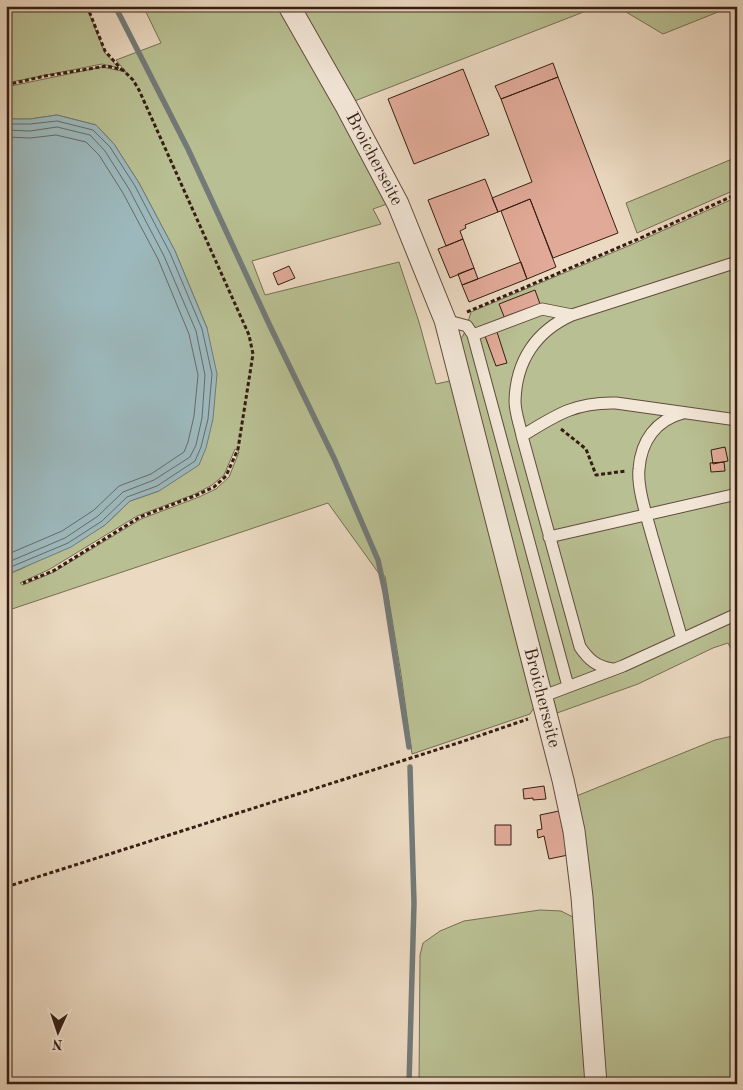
<svg xmlns="http://www.w3.org/2000/svg" width="743" height="1090" viewBox="0 0 743 1090" font-family="'Old Standard TT',serif">
<style>
.green{fill:#b8bf92;stroke:#776e52;fill-rule:evenodd}
.water{fill:#9cb8bc;stroke:#737a78}
.lines{fill:none;stroke-linecap:round;stroke-linejoin:round}
.shore{stroke:#696a68;stroke-width:1}
.stream{stroke:#737a78;stroke-width:5.5}
.building{fill:#e1aa98;stroke:#361d13}
.service-casing{stroke:#634c3e;stroke-width:13}
.minor-casing{stroke:#634c3e;stroke-width:23}
.path{stroke:#361d13;stroke-width:3;stroke-dasharray:4 2.5;stroke-linecap:butt}
.service{stroke:#f2e6d7;stroke-width:11}
.minor{stroke:#f2e6d7;stroke-width:21}
.labels{text-anchor:middle;dominant-baseline:central;stroke-width:4;stroke-linejoin:round;paint-order:stroke}
.street-label{font-size:18px;fill:#361d13;stroke:#f2e6d7}
</style>
<rect width="100%" height="100%" fill="#ebd9c1"/>
<filter id="stains"><feTurbulence type="fractalNoise" baseFrequency=".004" numOctaves="4"/><feColorMatrix values="0 0 0 0 .2 0 0 0 0 .09 0 0 0 0 .02 0 0 0 .5 -.17"/></filter>
<radialGradient id="worn" r=".72"><stop offset=".6" stop-color="#630" stop-opacity="0"/><stop offset="1" stop-color="#630" stop-opacity=".3"/></radialGradient>
<path class="green" d="M6,6H86L105,53L119,68L102,64L6,83Z
M143,6H280L390,203L373,209L381,224L252,261L265,295L399,262L419,322L436,384L454,380L535,706L530,714L412,754L401,674L385,576L380,575L328,503L6,611V575L21,569L105,525L130,501L159,491L207,328L175,251L139,183L114,144L96,125L57,115L30,119H6V87L102,67L126,72L116,60L161,43ZM235,449L239,452L229,477L216,489L199,497L141,519L54,572L23,585L20,583L50,569L137,516L195,494L212,485L224,475Z
M296,6H599L352,102Z
M616,6H733L663,34Z
M737,157V189L637,233L626,203Z
M737,197V660L728,643L713,648L638,684L557,713L459,342L465,332L471,312L633,244Z
M737,735V1084H602L574,797L715,740Z
M540,910L561,911L577,919L590,1084H419L420,955L423,943L440,931L464,921Z"/>
<path class="water" d="M57,115L96,125L114,144L139,183L175,251L207,328L217,374L213,419L206,448L199,465L159,491L130,501L105,525L71,547L6,575V119H30Z"/>
<g class="lines">
<path class="shore" d="M6,124H30L57,121L93,130L110,147L135,186L170,253L202,329L212,374L208,419L201,447L195,461L157,486L127,497L102,521L68,543L6,569
M6,130L30,131L57,127L90,135L105,151L129,189L164,256L196,331L205,375L202,418L196,445L190,457L154,480L123,492L98,516L65,538L6,563
M6,137L30,138L56,135L86,142L99,155L123,193L158,259L189,334L198,375L194,416L188,442L184,452L151,474L119,486L94,510L62,531L6,555"/>
<path class="stream" d="M115,6L188,149L270,326L334,458L378,560L385,592L409,747
M409,1084L414,903L410,767"/>
</g>
<path class="building" d="M553,63L558,77L501,99L495,86Z
M463,69L489,135L414,164L388,99Z
M558,77L618,233L553,258L530,199L498,212L492,198L532,182L501,99Z
M485,179L498,212L465,225L466,228L460,231L463,239L446,246L428,200Z
M530,199L556,267L527,279L501,211Z
M463,239L474,268L450,278L438,249Z
M521,262L527,279L469,302L462,285Z
M289,266L295,278L278,285L273,273Z
M474,268L478,279L462,285L458,274Z
M535,290L540,304L505,319L499,304Z
M497,332L507,363L496,366L485,336Z
M725,447L728,461L713,464L711,450Z
M724,462L725,471L711,472L710,463Z
M544,786L546,799L533,800V798L524,799L523,789Z
M559,811L568,855L549,859L544,836L538,838L537,830L542,829L540,815Z
M495,825H511V845H495Z"/>
<g class="lines">
<defs>
<path id="service" d="M445,320L467,326L473,335L568,686
M473,335L542,309L572,315
M522,436C556,415 575,402 616,403L737,420
M549,537L737,494
M682,639C672,605 662,570 652,536C647,517 637,488 639,469C641,441 656,420 683,413
M612,669C596,666 589,660 580,647L522,436C520,425 515,413 515,401C516,361 536,331 572,315L737,262
M541,697L623,666L737,614"/>
<g id="minor">
<path id="s1" d="M289,6L346,106L398,204L445,320L563,780L574,831L582,897L596,1084"/>
</g>
</defs>
<use href="#service" class="service-casing"/>
<use href="#minor" class="minor-casing"/>
<path class="path" d="M87,6L105,51L122,70
M6,85L45,76L107,66L123,70L133,80L139,90L249,335L253,354L238,449L226,476L214,487L197,495L140,517L53,571L23,583
M467,312L636,240L737,194
M561,429L586,449L596,475L626,471
M6,887L458,743L528,719"/>
<use href="#service" class="service"/>
<use href="#minor" class="minor"/>
</g>
<g class="labels">
<g class="street-label">
<text stroke="none"><textPath href="#s1" startOffset="175">Broicherseite</textPath></text>
<text stroke="none"><textPath href="#s1" startOffset="741">Broicherseite</textPath></text>
</g>
</g>
<rect width="743" height="1090" fill="none" stroke="#ebd9c1" stroke-width="25"/>
<rect x="8" y="8" width="728" height="1075" fill="none" stroke="#361d13" stroke-width="2.5"/>
<rect x="12" y="12" width="718" height="1065" fill="none" stroke="#361d13"/>
<g transform="translate(58 1032) rotate(183)" stroke="#f2e6d7" stroke-width="4" paint-order="stroke">
<path d="M0-4L9 19L0 12L-9 19Z" fill="#361d13"/>
<text y="-8" font-size="14" font-weight="bold" text-anchor="middle" fill="#361d13">N</text>
</g>
<rect width="100%" height="100%" filter="url(#stains)"/>
<rect width="100%" height="100%" fill="url(#worn)"/>
</svg>
